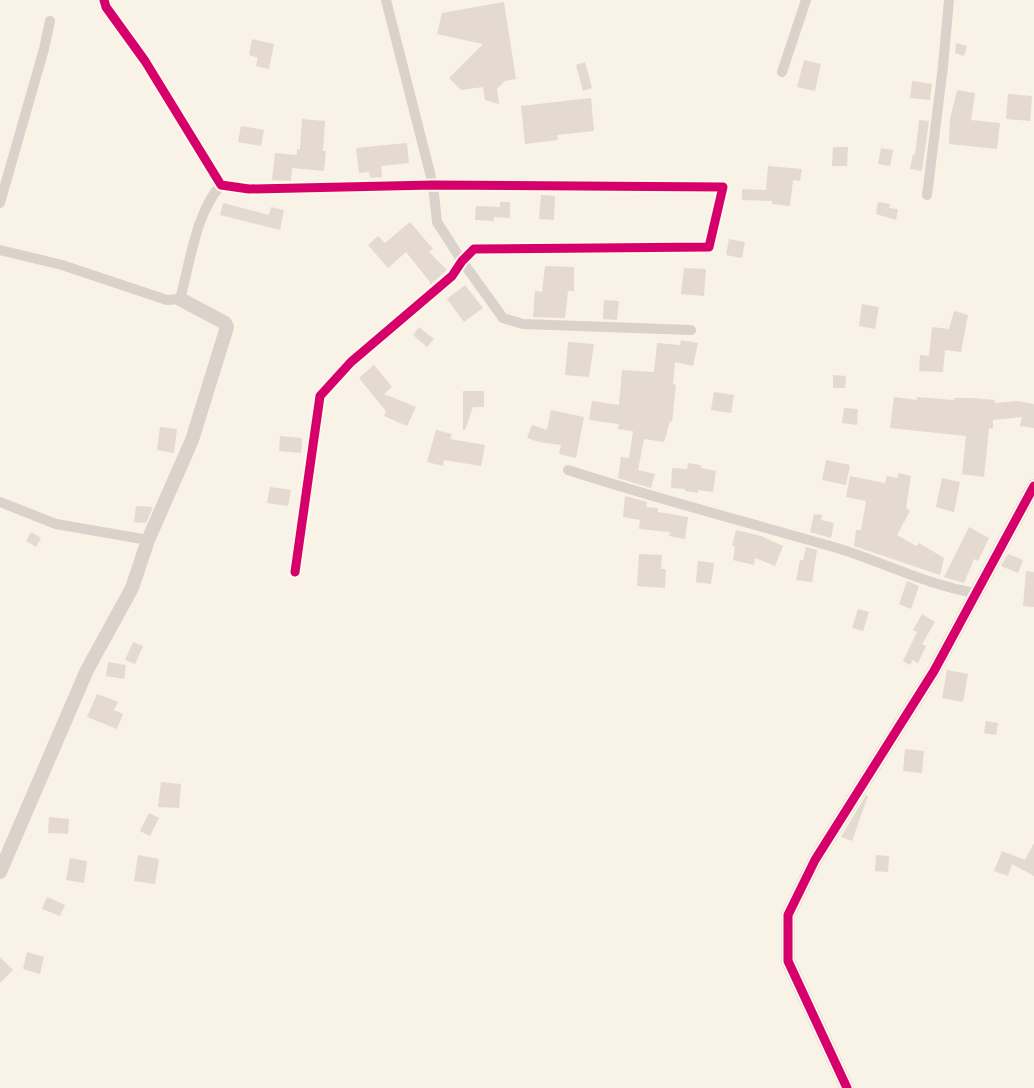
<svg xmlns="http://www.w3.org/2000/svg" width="1034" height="1088" viewBox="0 0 1034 1088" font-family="Karla,sans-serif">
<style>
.building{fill:#e4dacf}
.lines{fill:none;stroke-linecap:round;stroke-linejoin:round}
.minor{stroke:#dbd2cb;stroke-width:10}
.tertiary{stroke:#dbd2cb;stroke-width:14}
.cycleway-casing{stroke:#fff7e9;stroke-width:13}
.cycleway{stroke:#d6006c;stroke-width:9}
</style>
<rect width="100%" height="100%" fill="#f8f2e7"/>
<path class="building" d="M504,2L516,79L505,81L497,89L499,104L485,100L483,87L461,90L449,78L483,44L437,34L442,13Z
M252,39L274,44L269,69L256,66L258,58L249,55Z
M956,43L967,46L964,56L955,53Z
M804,60L821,64L815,91L797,87Z
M585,62L592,88L583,91L576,65Z
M912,81L932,84L930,100L910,98Z
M957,90L975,93L971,120L1000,123L997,149L949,144L950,119Z
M1008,94L1032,96L1030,121L1006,119Z
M591,98L594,131L557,135L558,140L525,144L521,106Z
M302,119L325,121L323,151H326L324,171L292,168L291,181L272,180L275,153L297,155V149H300Z
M919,120L929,121L922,171L910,169L913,154L915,155Z
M241,126L264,130L261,146L238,142Z
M407,143L409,163L381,166L382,177L370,178L369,172L359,173L356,148Z
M833,147H848L847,166H832Z
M881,148L893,150L890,166L878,164Z
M768,166L802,169L800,181L793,180L790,206L772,204V201L742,200V189L766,190Z
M541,195L555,196L554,220L539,219Z
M500,202H510V218L494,217V221L475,220L476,206L500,207Z
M878,202L890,204L889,208L898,209L896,220L876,214Z
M223,203L269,215L271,207L284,210L280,230L220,215Z
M410,222L433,249L429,252L447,270L430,285V282L406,252L388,268L368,245L378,236L385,243Z
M729,239L745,242L742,258L726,255Z
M545,266L574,267V291H568L565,318L533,317L535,291L542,292Z
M684,268L706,269L704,296L681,294Z
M465,285L483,308L464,322L447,299Z
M604,300L619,301L617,320L603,319Z
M862,304L879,307L875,329L859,326Z
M954,311L968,315L961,352L945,350L943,372L919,371L920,355L929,356L932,327L949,329Z
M419,327L434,339L427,347L413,335Z
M681,340L698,343L693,366L675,362L673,384L676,385L672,422L670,421L664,442L644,439L638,470L655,474L651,488L618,478L621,457L629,458L633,431L618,429L619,424L589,420L592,401L619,405L622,370L654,372L657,343L680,345Z
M568,342L594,344L589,377L565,375Z
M374,365L392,387L384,394L416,407L407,426L384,416L386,411L359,378Z
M833,375L846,376L845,388H833Z
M463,391H484V407H473L465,430H463Z
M714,392L734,395L731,413L711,410Z
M894,397L917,400V397L954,400V398H971L995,400V403L1016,401L1034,404V428L1020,426L1022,417L993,420V429L989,428L984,477L962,474L966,436L890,428Z
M844,408L858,409L857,425L842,423Z
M551,410L584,417L576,458L559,454L561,445L539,442L527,438L532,425L547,430Z
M160,427L177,429L174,453L157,450Z
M436,430L452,434L450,439L485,445L481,466L444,460L443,466L427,462Z
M280,436L302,438L301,453L279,451Z
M826,460L850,465L846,485L822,480Z
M688,463L701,465V468L716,471L713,492L698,490V493L685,491V489L671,488L672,468L687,469Z
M898,473L911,476L906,508L910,511L897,535L916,546L919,543L944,558L940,575L854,546L856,530H861L866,501L846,497L850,476L885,483L887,476L898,478Z
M942,478L960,482L954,512L936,507Z
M270,487L291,490L288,506L267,503Z
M625,496L647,502L646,507L658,508V512L688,517L685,539L669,536L670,532L639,529L640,520L623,517Z
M136,506L153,507L146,523L134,522Z
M814,514L822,515L821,520L834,523L831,538L810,532Z
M969,527L989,538L978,561L974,559L964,583L944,577Z
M736,530L761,536L783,546L775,566L755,558L754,565L733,560L735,546H732Z
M31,532L41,538L36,547L26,541Z
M806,547L817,550L812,582L796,580L800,560H803Z
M639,554L662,555L661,569H666L665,588L637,586Z
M1008,554L1023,560L1018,573L1001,566Z
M698,561L714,563L711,584L696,582Z
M1026,571L1034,572V607L1023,606Z
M907,581L919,586L911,609L899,604Z
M858,609L869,612L863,631L852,628Z
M922,614L935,622L922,644L926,646L918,663L913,660L910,665L903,661L917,632L913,630Z
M133,642L143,646L135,664L125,660Z
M108,662L126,665L124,679L106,676Z
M947,670L968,674L963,702L942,698Z
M97,694L118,702L114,710L123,714L117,729L87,717Z
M986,721L998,723L996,735L984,733Z
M905,749L924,751L922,773L903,771Z
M161,782L181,784L179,808L158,807Z
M866,795L868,796L852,841L841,837Z
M149,813L159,818L150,836L140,831Z
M49,817L69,819L68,834L48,833Z
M1034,843V876L1012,864L1008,876L994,871L1002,851L1025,860Z
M138,855L159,859L155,884L134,881Z
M876,855L889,856L888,872L875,871Z
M70,858L87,861L84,883L66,880Z
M47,897L65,905L60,916L42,909Z
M27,952L44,957L40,974L23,969Z
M0,957L13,970L0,983Z"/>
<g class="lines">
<path class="minor" d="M104,0L106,7L145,61L221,185L249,189L433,185L723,187L709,247L474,249L462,261L452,276L351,362L320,396L295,572
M386,0L433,185L437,222L462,261L503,318L523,324L691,330
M782,72L806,0
M927,195L943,66L949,0
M0,203L44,49L50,21
M0,250L62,265L167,300L180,299C190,263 196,212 221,185
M568,470C657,499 747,522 837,548C883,562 927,585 976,593
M0,502L56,524L148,540"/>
<path class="tertiary" d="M0,872L87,670L132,588L148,540L192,440L227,327L225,323L180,299
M847,1088L788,961V915L815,860L934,671L1034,486"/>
<defs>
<path id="cycleway" d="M104,0L106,7L145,61L221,185L249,189L433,185L723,187L709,247L474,249L462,261L452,276L351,362L320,396L295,572
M847,1088L788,961V915L815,860L934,671L1034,486"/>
</defs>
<use href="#cycleway" class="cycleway-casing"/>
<use href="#cycleway" class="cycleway"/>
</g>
</svg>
